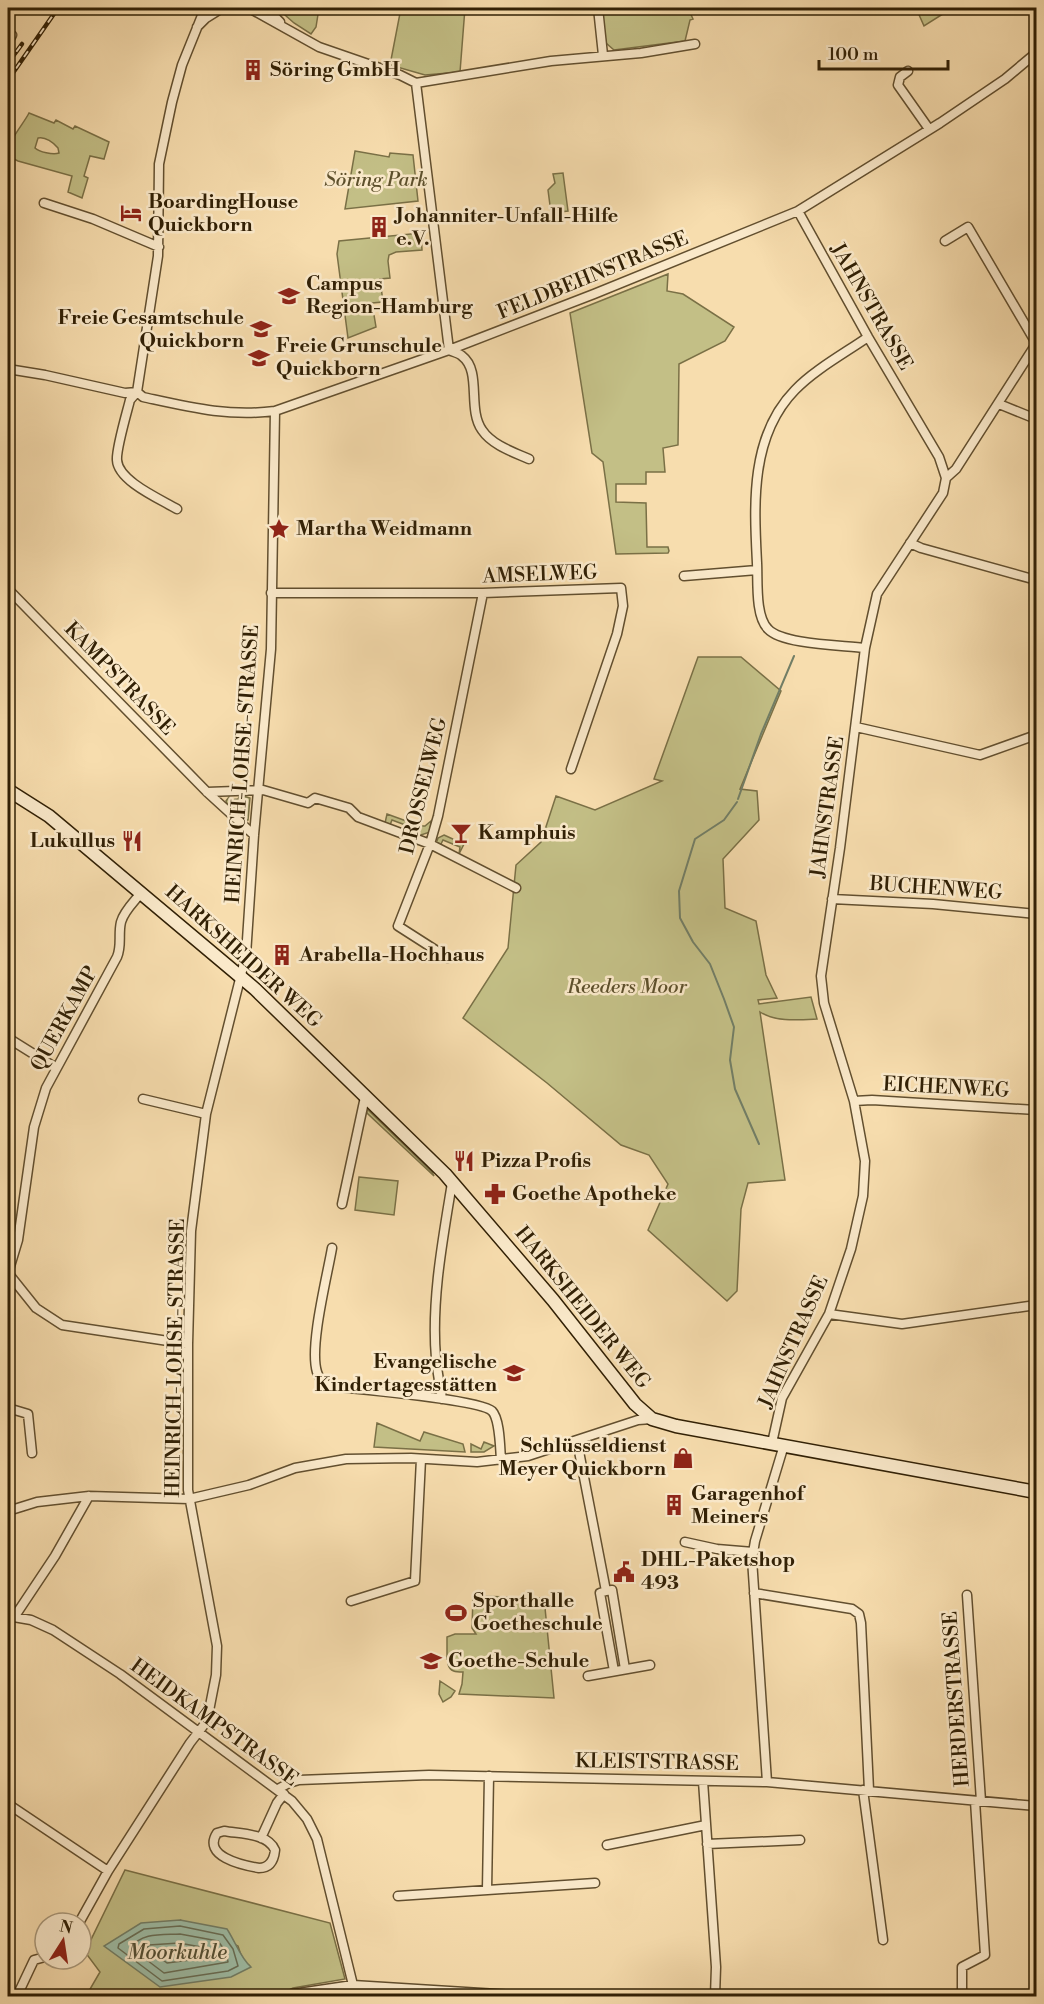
<svg xmlns="http://www.w3.org/2000/svg" width="1044" height="2004" viewBox="0 0 1044 2004" font-family="'Libre Bodoni',serif">
<style>
.green{fill:#c3bf86;stroke:#7a7046;stroke-width:1.5;fill-rule:evenodd}
.water{fill:#9ebda6;stroke:#727e66;stroke-width:1.5}
.lines{fill:none;stroke-linecap:round;stroke-linejoin:round}
.shore{stroke:#686e56;stroke-width:1.5}
.stream{stroke:#727e66;stroke-width:2}
.street-casing{stroke:#624f2f;stroke-width:11}
.secondary-casing{stroke:#312005;stroke-width:15}
.street{stroke:#fae9ca;stroke-width:8}
.secondary{stroke:#fae9ca;stroke-width:12}
.rail-casing{stroke:#312005;stroke-width:4.5}
.rail{stroke:#fae9ca;stroke-width:2;stroke-dasharray:7;stroke-linecap:butt}
.labels{text-anchor:middle;dominant-baseline:central;stroke-width:5;stroke-linejoin:round;paint-order:stroke}
.poi-label{font-size:20px;font-weight:bold;fill:#312005;stroke:#fae9ca;text-anchor:start}
.park-label{font-size:20px;font-style:italic;fill:#5d502c;stroke:#fae9ca}
.street-label{font-size:20px;fill:#312005;stroke:#fae9ca}
.water-label{font-size:21px;font-style:italic;fill:#524f35;stroke:#fae9ca}
</style>
<rect width="100%" height="100%" fill="#f7ddae"/>
<filter id="stains"><feTurbulence type="fractalNoise" baseFrequency=".00333" numOctaves="4"/><feColorMatrix values="0 0 0 0 .2 0 0 0 0 .09 0 0 0 0 .02 0 0 0 .5 -.17"/></filter>
<radialGradient id="worn" r=".72"><stop offset=".6" stop-color="#630" stop-opacity="0"/><stop offset="1" stop-color="#630" stop-opacity=".3"/></radialGradient>
<path class="green" d="M277,8H319L316,27L311,34L294,23Z
M401,8H465L460,72L425,75L390,65Z
M601,8H688L693,19L690,20L685,41L614,50L606,43Z
M916,8H946V12L924,26Z
M29,113L54,123L56,120L73,129L75,126L109,142L104,159L90,156L84,176L88,178L82,198L68,192L72,176L18,161L8,156C7,141 23,125 29,113ZM38,138C45,136 54,143 58,148L59,153C53,155 39,152 35,148Z
M355,151L389,157L390,153L413,155L418,201L345,209Z
M563,173L568,211L551,213L548,190L555,183L553,174Z
M421,233L422,250L396,252L389,255L388,261L390,278L380,279L383,302L372,303L376,327L348,338L337,254L339,241Z
M668,274L667,291L683,294L734,327L725,341L679,364L678,445L663,448L665,472H646V484H616V502L646,503L647,547H668L669,551L668,553L616,554L603,462L592,453L570,313Z
M698,657H741L781,691L740,789L757,791L759,820L723,859L725,908L756,921L766,975L777,998L758,1000L759,1004L811,997L817,1019C798,1020 775,1022 760,1012L785,1180L748,1183L741,1209L737,1291L727,1301L648,1230L668,1184L649,1155L621,1145L547,1083L463,1018L508,948L516,865L541,842L556,796L595,810L662,781L654,779Z
M240,795L250,798L248,820L246,821L227,804L226,801L229,797L230,800L238,799Z
M387,814L420,826H425L431,821L430,832L418,836L415,834L416,829L392,820L390,825L385,823Z
M444,835L464,844L459,854L460,847L443,840L440,846L436,844L438,838Z
M366,1108L432,1172L434,1176L367,1113Z
M359,1177L398,1181L394,1215L355,1210Z
M377,1423L420,1441L424,1432L463,1444L465,1452L374,1447Z
M484,1442L494,1446L484,1452H471V1444L481,1449Z
M473,1596L544,1598L554,1698L459,1694L462,1684L463,1672C456,1672 450,1672 448,1664L452,1658L447,1659V1637L455,1634H476L472,1628Z
M440,1681L455,1691L451,1697L443,1702L439,1694Z
M125,1870L330,1923L345,1979L293,1988L277,1996H86L100,1972L85,1952ZM180,1920L238,1946L243,1961L250,1966Z"/>
<path class="water" d="M180,1920L227,1929C235,1941 241,1959 251,1967L231,1977L160,1987L104,1946L141,1923Z"/>
<g class="lines">
<path class="shore" d="M180,1926L223,1935L233,1949L238,1966L228,1971L162,1981L118,1948L119,1944L144,1929Z
M180,1934L218,1941L226,1952L228,1962L164,1973L131,1948C141,1932 163,1935 180,1934Z
M179,1943L212,1949L215,1955L213,1957L167,1963L147,1948L149,1945Z"/>
<path class="stream" d="M738,799L761,734L794,656
M737,802L724,820L695,839L679,891L680,918L693,942L710,964L724,999L734,1027L730,1060L735,1089L759,1144"/>
<defs>
<path id="street" d="M249,8L319,47L400,75L416,83L449,350
M266,8L280,22
M598,8L603,55
M197,27L206,18L222,8
M8,42L12,35
M908,71L900,77L898,85L929,129
M416,83L551,61L641,53L695,44
M44,203L93,219L159,247
M945,241L968,227L1036,343
M449,350C453,352 459,353 462,356C482,371 467,409 482,430C492,445 513,452 529,459
M8,369L45,375L125,393L137,392L143,397C189,407 228,417 275,411L449,350L594,294L798,211L940,123L1005,79L1036,53
M137,392L158,256L159,164L172,102L182,65L205,8
M137,392L130,400C127,412 116,449 117,460C118,481 160,499 177,509
M999,404L1036,419
M946,478L956,469L1036,344
M910,543L921,548L1036,580
M684,576L757,570
M8,589L207,792L254,835
M271,593H483L621,588L623,606L617,634L571,769
M865,648C843,645 783,645 768,629C755,616 758,581 757,563C754,504 750,436 795,390C814,370 845,353 868,337
M856,727L980,755L1036,735
M207,792L263,790L308,803L315,798L349,808L358,817L430,844L516,888
M832,899L933,904L1036,914
M448,958L398,926L430,844L438,816L483,593
M8,1038L56,1068
M143,1099L206,1114
M854,1101L872,1100L1036,1110
M342,1204L365,1097
M332,1248C327,1277 309,1347 317,1372C319,1379 323,1382 329,1386C354,1389 479,1399 492,1411C500,1419 500,1448 501,1460
M8,1273L18,1240L34,1127L46,1088L117,957C122,946 118,934 121,922C124,911 134,902 141,893
M8,1273L36,1308L62,1325L188,1344
M829,1314L902,1324L1036,1305
M442,1399C440,1385 437,1371 436,1358C431,1301 443,1238 452,1183
M8,1410V1408L28,1414L32,1453
M577,1441L606,1591L600,1593L614,1671
M772,1443L782,1398L829,1314L851,1249L863,1196L865,1161L854,1101L824,1003L821,976L840,848L865,648L877,594L943,493L946,478L939,457L868,337L798,211
M8,1511L37,1502L89,1496L189,1499L249,1485L295,1468L346,1459L411,1458L477,1462L528,1456L638,1420L652,1419
M685,1542L717,1549L753,1552
M606,1591L612,1590L625,1669
M754,1593L852,1609L859,1614L861,1623L869,1790
M967,1595L981,1801
M351,1601L415,1581L421,1459
M8,1616L31,1620L53,1630L120,1674L292,1801L307,1819L317,1839L353,1985
M15,1616L55,1556L89,1496
M588,1676L650,1665
M703,1781L716,1967L715,1996
M767,1782L752,1559L755,1541L784,1445
M278,1789L289,1783L299,1780L429,1775L767,1782L1036,1806
M863,1790L883,1940
M8,1804L108,1871
M224,1831C240,1834 268,1833 275,1850C274,1860 270,1868 259,1868C241,1865 202,1856 217,1833Z
M261,1838L277,1803L284,1794
M707,1844L800,1840
M607,1845L706,1825
M487,1890L489,1776
M398,1896L595,1883
M79,1923L108,1871L190,1743L207,1721L216,1675L217,1646L188,1490V1344L191,1231L206,1114L246,955L254,835L271,649L275,411
M17,1996L34,1960L45,1957
M287,1996L292,1994L353,1985L529,1996
M962,1996V1967L985,1955L975,1801"/>
<path id="secondary" d="M8,790L49,816L255,989L445,1174L553,1300L635,1404L652,1419L676,1426L1036,1492"/>
</defs>
<use href="#street" class="street-casing"/>
<use href="#secondary" class="secondary-casing"/>
<use href="#street" class="street"/>
<use href="#secondary" class="secondary"/>
<defs>
<path id="rail" d="M8,63L22,44
M8,80L58,8"/>
</defs>
<use href="#rail" class="rail-casing"/>
<use href="#rail" class="rail"/>
</g>
<defs>
<symbol id="building-bare" viewBox="-9 -9 18 18"><path d="M-4-6H4V6H1V3H-1V6H-4ZM-2.5-4.3h1.7v1.8h-1.7ZM.8-4.3h1.7v1.8H.8ZM-2.5-1h1.7V.8h-1.7ZM.8-1h1.7V.8H.8Z" fill="#8f2418" stroke="#fae9ca" stroke-width="2.5" paint-order="stroke"/></symbol>
<symbol id="hotel-bare" viewBox="-9 -9 18 18"><path d="M-6-4.5h1.5V1H6V5H4.5V3h-9V5H-6ZM-4 0a1.8 1.8 0 1 1 3.6 0ZM.5 0V-2.5h3Q6-2.5 6 0Z" fill="#8f2418" stroke="#fae9ca" stroke-width="2.5" paint-order="stroke"/></symbol>
<symbol id="school-bare" viewBox="-9 -9 18 18"><path d="M0-5L7-2L0 1L-7-2ZM-4 1L0 2.5L4 1V4Q0 6-4 4Z" fill="#8f2418" stroke="#fae9ca" stroke-width="2.5" paint-order="stroke"/></symbol>
<symbol id="sight-bare" viewBox="-9 -9 18 18"><path d="M0-6L1.8-2.2L6-1.7L2.9 1.2L3.7 5.4L0 3.3L-3.7 5.4L-2.9 1.2L-6-1.7L-1.8-2.2Z" fill="#8f2418" stroke="#fae9ca" stroke-width="2.5" paint-order="stroke"/></symbol>
<symbol id="bar-bare" viewBox="-9 -9 18 18"><path d="M-6-5H6L.8 .8V4.5H3.5V6h-7V4.5H-.8V.8Z" fill="#8f2418" stroke="#fae9ca" stroke-width="2.5" paint-order="stroke"/></symbol>
<symbol id="restaurant-bare" viewBox="-9 -9 18 18"><path d="M-5-6h1v4h1v-4h1v4h1v-4h1v5L-1.5 .5V6h-2V.5L-5-1ZM5-6V6H3V1.5H1.5Q1.5-4 5-6Z" fill="#8f2418" stroke="#fae9ca" stroke-width="2.5" paint-order="stroke"/></symbol>
<symbol id="pharmacy-bare" viewBox="-9 -9 18 18"><path d="M-2-6h4v4h4v4h-4v4h-4v-4h-4v-4h4Z" fill="#8f2418" stroke="#fae9ca" stroke-width="2.5" paint-order="stroke"/></symbol>
<symbol id="shop-bare" viewBox="-9 -9 18 18"><path d="M-5-2.5h2.3a2.7 3.5 0 0 1 5.4 0H5L5.5 6h-11ZM-1.5-2.5h3a1.5 2.3 0 0 0-3 0Z" fill="#8f2418" stroke="#fae9ca" stroke-width="2.5" paint-order="stroke"/></symbol>
<symbol id="civic-bare" viewBox="-9 -9 18 18"><path d="M-.6-6.5H3V-4.5H.6V-3L4-1V1h2V6H-6V1h2V-1L-.6-3ZM-1.2 2.5V6h2.4V2.5Z" fill="#8f2418" stroke="#fae9ca" stroke-width="2.5" paint-order="stroke"/></symbol>
<symbol id="stadium-bare" viewBox="-9 -9 18 18"><path d="M0-5a6.5 5 0 1 0 0 10a6.5 5 0 1 0 0-10ZM-3.5-1.8h7v3.6h-7Z" fill="#8f2418" stroke="#fae9ca" stroke-width="2.5" paint-order="stroke"/></symbol>
</defs>
<g fill-rule="evenodd">
<use href="#building-bare" x="238" y="55" width="30" height="30"/>
<use href="#hotel-bare" x="116" y="198" width="30" height="30"/>
<use href="#building-bare" x="364" y="212" width="30" height="30"/>
<use href="#school-bare" x="274" y="281" width="30" height="30"/>
<use href="#school-bare" x="246" y="314" width="30" height="30"/>
<use href="#school-bare" x="244" y="343" width="30" height="30"/>
<use href="#sight-bare" x="264" y="514" width="30" height="30"/>
<use href="#bar-bare" x="446" y="818" width="30" height="30"/>
<use href="#restaurant-bare" x="117" y="826" width="30" height="30"/>
<use href="#building-bare" x="267" y="940" width="30" height="30"/>
<use href="#restaurant-bare" x="449" y="1146" width="30" height="30"/>
<use href="#pharmacy-bare" x="480" y="1179" width="30" height="30"/>
<use href="#school-bare" x="499" y="1358" width="30" height="30"/>
<use href="#shop-bare" x="668" y="1443" width="30" height="30"/>
<use href="#building-bare" x="659" y="1490" width="30" height="30"/>
<use href="#civic-bare" x="609" y="1557" width="30" height="30"/>
<use href="#stadium-bare" x="441" y="1598" width="30" height="30"/>
<use href="#school-bare" x="416" y="1646" width="30" height="30"/>
</g>
<g class="labels">
<g class="poi-label">
<text x="270" y="70">Söring GmbH</text>
<text x="148" y="202">BoardingHouse<tspan x="148" dy="23">Quickborn</tspan></text>
<text x="396" y="216">Johanniter-Unfall-Hilfe<tspan x="396" dy="23">e.V.</tspan></text>
<text x="306" y="284">Campus<tspan x="306" dy="23">Region-Hamburg</tspan></text>
<text x="244" y="318" text-anchor="end">Freie Gesamtschule<tspan x="244" dy="23">Quickborn</tspan></text>
<text x="276" y="346">Freie Grunschule<tspan x="276" dy="23">Quickborn</tspan></text>
<text x="296" y="529">Martha Weidmann</text>
<text x="478" y="833">Kamphuis</text>
<text x="115" y="841" text-anchor="end">Lukullus</text>
<text x="299" y="955">Arabella-Hochhaus</text>
<text x="481" y="1161">Pizza Profis</text>
<text x="512" y="1194">Goethe Apotheke</text>
<text x="497" y="1362" text-anchor="end">Evangelische<tspan x="497" dy="23">Kindertagesstätten</tspan></text>
<text x="666" y="1446" text-anchor="end">Schlüsseldienst<tspan x="666" dy="23">Meyer Quickborn</tspan></text>
<text x="691" y="1494">Garagenhof<tspan x="691" dy="23">Meiners</tspan></text>
<text x="641" y="1560">DHL-Paketshop<tspan x="641" dy="23">493</tspan></text>
<text x="473" y="1601">Sporthalle<tspan x="473" dy="23">Goetheschule</tspan></text>
<text x="448" y="1661">Goethe-Schule</text>
</g>
<g class="park-label">
<text x="376" y="180">Söring Park</text>
<text x="627" y="987">Reeders Moor</text>
</g>
<g class="street-label">
<text transform="translate(593 276) rotate(-22)">FELDBEHNSTRASSE</text>
<text transform="translate(871 307) rotate(60)">JAHNSTRASSE</text>
<text transform="translate(540 575) rotate(-2)">AMSELWEG</text>
<text transform="translate(119 679) rotate(46)">KAMPSTRASSE</text>
<text transform="translate(243 764) rotate(-86)">HEINRICH-LOHSE-STRASSE</text>
<text transform="translate(424 786) rotate(-76)">DROSSELWEG</text>
<text transform="translate(828 807) rotate(-82)">JAHNSTRASSE</text>
<text transform="translate(936 889) rotate(4)">BUCHENWEG</text>
<text transform="translate(243 957) rotate(42)">HARKSHEIDER WEG</text>
<text transform="translate(65 1019) rotate(-61)">QUERKAMP</text>
<text transform="translate(946 1088) rotate(3)">EICHENWEG</text>
<text transform="translate(582 1308) rotate(51)">HARKSHEIDER WEG</text>
<text transform="translate(794 1342) rotate(-66)">JAHNSTRASSE</text>
<text transform="translate(176 1358) rotate(-89)">HEINRICH-LOHSE-STRASSE</text>
<text transform="translate(957 1699) rotate(-94)">HERDERSTRASSE</text>
<text transform="translate(214 1723) rotate(36)">HEIDKAMPSTRASSE</text>
<text transform="translate(657 1763) rotate(1)">KLEISTSTRASSE</text>
</g>
<g class="water-label">
<text x="177" y="1953">Moorkuhle</text>
</g>
</g>
<rect width="1044" height="2004" fill="none" stroke="#f7ddae" stroke-width="30"/>
<rect x="9" y="9" width="1026" height="1986" fill="none" stroke="#312005" stroke-width="3"/>
<rect x="15" y="15" width="1014" height="1974" fill="none" stroke="#312005" stroke-width="1.5"/>
<g transform="translate(63 1941) rotate(12)"><circle r="28" fill="#fae9ca" stroke="#aa997b" stroke-width="1.5"/>
<path d="M0-4.5L10 22L0 15L-10 22Z" fill="#8f2418"/>
<text y="-9" font-size="16" font-weight="bold" text-anchor="middle" fill="#312005">N</text>
</g>
<path d="M819 60v9h129v-9" fill="none" stroke="#312005" stroke-width="3"/>
<text x="828" y="60" font-size="18" fill="#312005" stroke="#fae9ca" stroke-width="4.5" paint-order="stroke">100 m</text>
<rect width="100%" height="100%" filter="url(#stains)"/>
<rect width="100%" height="100%" fill="url(#worn)"/>
</svg>
